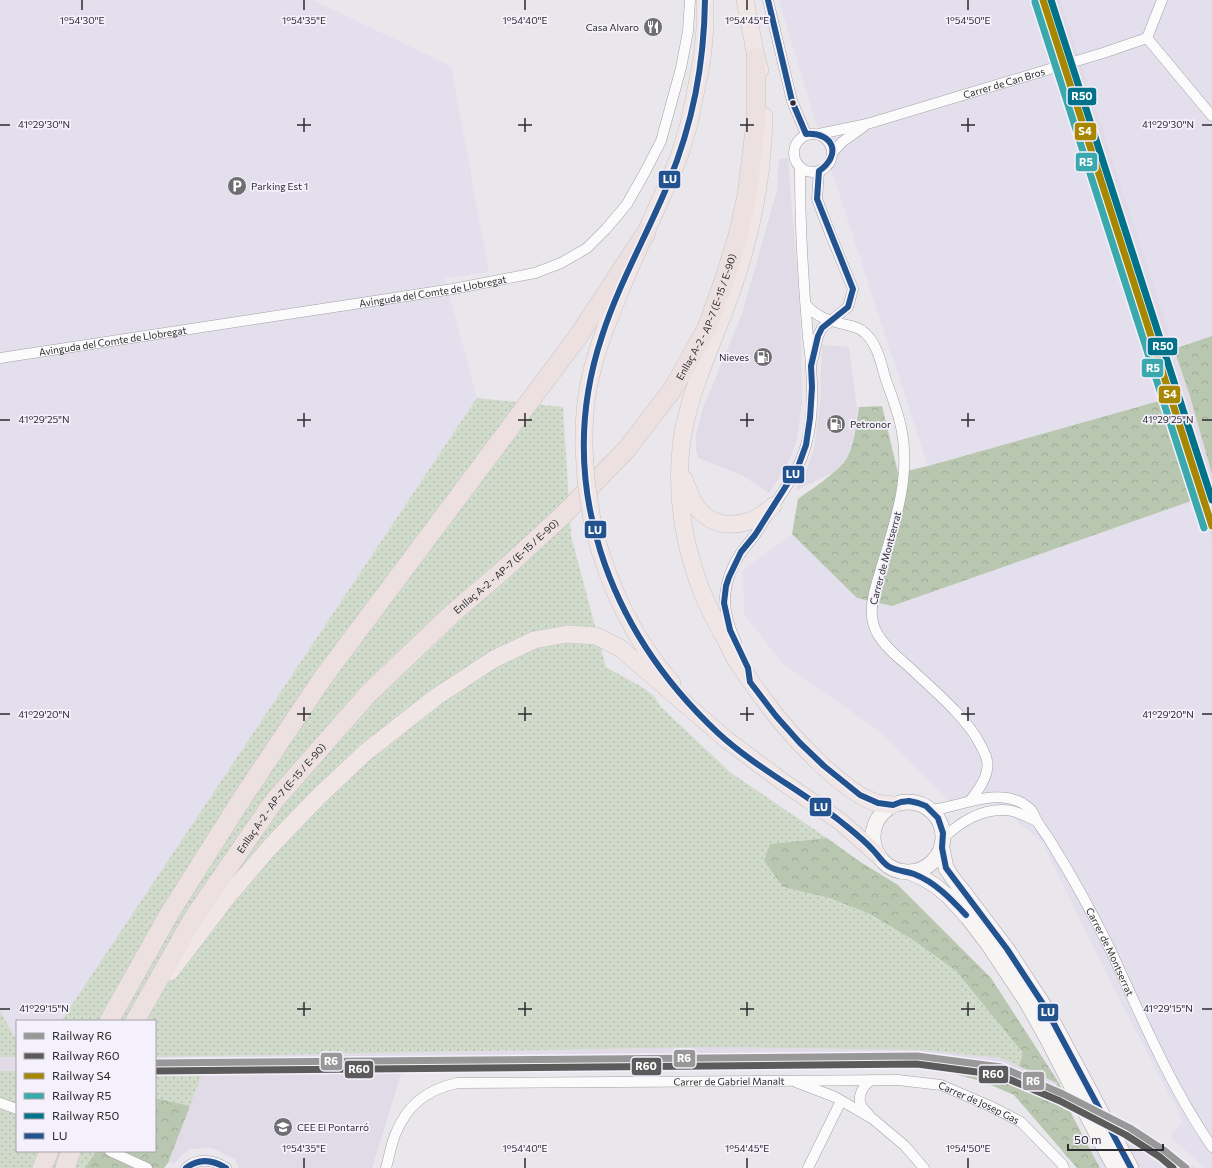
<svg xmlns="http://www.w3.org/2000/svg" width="1212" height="1168" viewBox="0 0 1212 1168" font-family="Commissioner,sans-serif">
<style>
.built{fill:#e0dbe7}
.industrial{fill:#e4dfed}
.grass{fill:url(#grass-dots)}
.forest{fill:url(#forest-crowns)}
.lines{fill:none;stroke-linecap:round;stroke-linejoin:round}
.minor-casing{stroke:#a2a0a4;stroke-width:11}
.secondary-casing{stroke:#a2a0a4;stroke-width:16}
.trunk-casing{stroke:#c5c4c6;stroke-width:18}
.motorway-casing{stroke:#c5c4c6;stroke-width:20}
.minor{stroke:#fcfbfc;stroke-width:10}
.secondary{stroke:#f7f4f4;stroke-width:15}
.trunk{stroke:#f0e6e6;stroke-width:17}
.motorway{stroke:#ece1e0;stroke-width:19}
.trunk-bridge-casing{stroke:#c5c4c6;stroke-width:18;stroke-linecap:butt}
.trunk-bridge{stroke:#f0e6e6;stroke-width:17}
.bus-1-casing{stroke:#f5f1fc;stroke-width:9}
.bus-1{stroke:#22538f;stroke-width:6}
.rail-1-casing{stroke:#f5f1fc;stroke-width:10}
.rail-2-casing{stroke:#f5f1fc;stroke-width:10}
.rail-3-casing{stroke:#f5f1fc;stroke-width:10}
.rail-4-casing{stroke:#f5f1fc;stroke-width:10}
.rail-5-casing{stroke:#f5f1fc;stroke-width:10}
.rail-1{stroke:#989899;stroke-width:7}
.rail-2{stroke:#5b5b5b;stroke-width:7}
.rail-3{stroke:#a78600;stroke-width:7}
.rail-4{stroke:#3aa9ad;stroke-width:7}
.rail-5{stroke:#00738a;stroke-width:7}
.ticks{fill:none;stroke:#2c2b2f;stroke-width:1.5}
.bus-dot{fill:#2c2b2f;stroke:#f5f1fc;stroke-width:1.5}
.labels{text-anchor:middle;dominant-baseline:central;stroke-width:3.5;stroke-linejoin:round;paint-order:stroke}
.poi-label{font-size:10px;fill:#2c2b2f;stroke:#f5f1fc;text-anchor:start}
.street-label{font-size:10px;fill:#2c2b2f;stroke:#f5f1fc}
.ticks-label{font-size:10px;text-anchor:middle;fill:#2c2b2f;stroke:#f5f1fc;stroke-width:3.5;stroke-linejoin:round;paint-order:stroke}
.line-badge{stroke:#f5f1fc;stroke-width:1.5}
.badge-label{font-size:11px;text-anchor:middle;font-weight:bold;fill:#fff}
</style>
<defs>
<pattern id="grass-dots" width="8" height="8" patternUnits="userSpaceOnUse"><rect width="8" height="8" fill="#d1dbcb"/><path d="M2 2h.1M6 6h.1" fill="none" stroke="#b4bcaf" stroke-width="1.8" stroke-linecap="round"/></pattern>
<pattern id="forest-crowns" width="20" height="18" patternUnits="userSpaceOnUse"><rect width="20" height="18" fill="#b9c7b0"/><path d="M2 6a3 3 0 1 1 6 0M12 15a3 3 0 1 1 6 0" fill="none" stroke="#9fab98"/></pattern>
</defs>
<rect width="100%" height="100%" fill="#e9e7ec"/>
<path class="built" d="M1034,0H1061L1189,393L1212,474V542L1204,517L1159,401Z
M788,158L800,311L802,400L797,440L788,463L769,493L742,475L698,458L696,449V435L703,408L742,314L777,190L779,159Z
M822,345L849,347L857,409L853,440L847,457L834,472L795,491L807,469L815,445L820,400Z
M710,1047L924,1050L1001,1058L1057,1083L1055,1096L992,1072L908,1061L402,1071L372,1168H239L235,1159L212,1148L189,1149L174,1163H168L203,1073L155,1071V1057Z
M0,1057H17V1071H0Z
M1115,1115L1143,1130L1195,1168H1178L1164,1156L1127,1131L1114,1124Z"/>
<path class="industrial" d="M0,0H313L451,66L489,272L445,278L477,398L61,1021H17V1041L0,1011Z
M779,0H1034L1159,401L928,466L815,120Z
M1061,0H1212V336L1174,349Z
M1197,499L1212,542V1168H1205L1170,1137L1183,1121L1119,999L1042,842L997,805L948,801L879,731L782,663L744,614L743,570L792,534L857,598L892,606Z
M1127,1131L1164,1156L1178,1168H1100L1090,1147Z"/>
<path class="grass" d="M477,398L563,407L571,536L606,667L642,687L654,696L661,707L731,773L827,838L770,844L764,861L783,887L829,898L870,914L913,940L956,971L1023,1053L1019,1066L1001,1058L924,1050L710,1047L155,1057V1021H61Z
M0,1011L17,1041V1057H0Z
M0,1071H17V1151H96L85,1168H0Z
M155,1071L203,1072L190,1106L155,1098Z"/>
<path class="forest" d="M1212,336V474L1189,393L1174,349Z
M1159,401L1197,499L892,606L857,598L792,534L798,499C812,489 841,470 848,456C855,441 856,423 859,407L882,406L898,473L928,466Z
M827,838L859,861L898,885L991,978L1059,1083L1073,1117L1100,1168H1077L1014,1095L984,1082L908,1061L992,1072L1055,1095L1057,1083L1019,1066L1023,1053L956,971L913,940L870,914L829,898L783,887L764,861L770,844Z
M155,1098L190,1106L168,1163L164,1168H85L96,1151H155Z"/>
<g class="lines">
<defs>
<g id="minor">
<path d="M768,0L792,101L806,134"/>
<path d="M1147,38L1212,116"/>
<circle cx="813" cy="153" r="19"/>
<path id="s1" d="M819,134L867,124L1103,53L1147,38L1162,0"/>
<path d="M833,152L842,142L863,127"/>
<path d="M806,305C817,317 827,320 843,324C851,326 859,327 865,333C878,345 881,364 886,380C892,397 899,414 902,432C912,487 888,540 874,593C871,606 870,619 876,631C883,645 896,656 907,665C931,688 967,717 981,746C985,754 989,761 987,770C985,782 977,791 970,801"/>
<path id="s2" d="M0,358L453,289L535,273L561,263L587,248L606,229L627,204L645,172L661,141L681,68L688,31L690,0"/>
<path d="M813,358L818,336L822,328L848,307L853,289L830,233L817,199L819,171"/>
<path d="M736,642C720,609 721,582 742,551C746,546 751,540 755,535C761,525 767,516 773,507C786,487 800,468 806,445C813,421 813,392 811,367C811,357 809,347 808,337C803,281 800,224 800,168"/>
<path id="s3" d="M931,810C961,807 993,788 1022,803C1025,805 1030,808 1032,811C1034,814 1035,818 1037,821C1041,828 1045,833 1049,839C1072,876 1093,914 1112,953C1142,1019 1171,1087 1212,1147"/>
<path d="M943,838C961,822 980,809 1005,810C1016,810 1027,817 1037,821"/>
<path d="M796,1082L835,1097L873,1119L905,1146L924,1168"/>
<path d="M0,1103L17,1109"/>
<path d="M869,1115C867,1112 864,1110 862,1107C856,1097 863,1085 872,1080"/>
<path d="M110,1151L147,1168"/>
<path d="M186,1168C197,1158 214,1159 226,1168"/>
<path id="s4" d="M386,1168C389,1157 391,1145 395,1135C407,1105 426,1090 457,1083L898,1080L941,1085L990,1106L1021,1122L1062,1164L1064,1168"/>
<path d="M808,1168L841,1101"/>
</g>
<path id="secondary" d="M873 837a35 35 0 1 1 70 0a35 35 0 1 1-70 0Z
M942,848L946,868L954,880L966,895L1007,949L1045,1007L1131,1168
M909,872L923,878L936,886L949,897L968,918L988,944L1026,1001L1048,1040L1073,1089L1115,1168"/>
<path id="trunk" d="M745,0L756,57L760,70
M764,116C763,177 752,233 732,290C716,336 694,380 684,428C675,475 680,527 695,572C702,596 714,619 726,640C729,646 731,652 735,658C746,676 759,693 771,709C792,737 844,793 877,803C882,804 887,804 893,805
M584,447C584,436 584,424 585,413C587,384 595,356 605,329L626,277L667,185L679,157L689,124L702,60L705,28V0
M684,479C688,490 692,504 701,512C714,526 735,527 752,520C760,517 767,511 773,506
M593,526C608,584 632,638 672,683
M170,972L228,896L271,846L318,797L366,752L436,697L494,659L534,640L567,634L596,636L620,648L727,740L783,782L841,822L877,854"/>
<g id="motorway">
<path d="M109,1021L169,914L243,797L322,679L577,338L646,233"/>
<path id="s5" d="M135,1021L194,917L274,801L369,693L454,612L501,572L564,514L626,450L673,389L707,328L725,278L739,232L747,195L756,122V57"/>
<path d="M42,1168L49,1151"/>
<path d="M65,1168L71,1151"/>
</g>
</defs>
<use href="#minor" class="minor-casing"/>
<use href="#secondary" class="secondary-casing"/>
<use href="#trunk" class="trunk-casing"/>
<use href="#motorway" class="motorway-casing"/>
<use href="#minor" class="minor"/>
<use href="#secondary" class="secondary"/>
<use href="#trunk" class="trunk"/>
<use href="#motorway" class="motorway"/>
<defs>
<path id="trunk-bridge" d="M584,447L586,481L593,526"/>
</defs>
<use href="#trunk-bridge" class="trunk-bridge-casing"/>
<use href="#trunk-bridge" class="trunk-bridge"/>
<defs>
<path id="bus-1" d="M705,0C704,65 693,123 668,184C647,235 619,283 602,336C553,483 608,630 718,733C755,767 800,790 840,821C851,830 863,839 873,850C878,855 882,862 888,866C896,871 905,871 914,874C935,882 951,899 966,915
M768,0L792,101L806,134C834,132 842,155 819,171L817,199L853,289L848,307L822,328L818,336L811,366L812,387L810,418L806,445L798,467L755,535L741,552L729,577L726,586L724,603L730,630L748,668L750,682L776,716L800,743L824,766L860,795L878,803L893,805L901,802L909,801L918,803L926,806L938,818L943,833L942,848L946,868L1007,949L1045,1007L1131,1168
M186,1168C199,1158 213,1160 226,1168"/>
</defs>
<use href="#bus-1" class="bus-1-casing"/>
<use href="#bus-1" class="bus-1"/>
<defs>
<path id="rail-1" d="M155,1063L917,1056L1001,1067L1063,1094L1130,1128L1165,1151L1186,1168"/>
<path id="rail-2" d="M155,1071L917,1064L999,1075L1060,1101L1126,1135L1160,1157L1173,1168"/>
<path id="rail-3" d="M1043,0L1212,526"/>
<path id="rail-4" d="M1035,2L1204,528"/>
<path id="rail-5" d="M1051,0L1212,500"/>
</defs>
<use href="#rail-1" class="rail-1-casing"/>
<use href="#rail-2" class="rail-2-casing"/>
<use href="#rail-3" class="rail-3-casing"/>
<use href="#rail-4" class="rail-4-casing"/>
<use href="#rail-5" class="rail-5-casing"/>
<use href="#rail-1" class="rail-1"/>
<use href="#rail-2" class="rail-2"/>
<use href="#rail-3" class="rail-3"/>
<use href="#rail-4" class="rail-4"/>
<use href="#rail-5" class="rail-5"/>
</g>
<path class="ticks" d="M82,0V10M304,0V10M525,0V10M747,0V10M968,0V10M304,118V132M525,118V132M747,118V132M968,118V132M0,125H10M297,125H311M518,125H532M740,125H754M961,125H975M1202,125H1212M304,413V427M525,413V427M747,413V427M968,413V427M0,420H10M297,420H311M518,420H532M740,420H754M961,420H975M1202,420H1212M304,707V721M525,707V721M747,707V721M968,707V721M0,714H10M297,714H311M518,714H532M740,714H754M961,714H975M1202,714H1212M304,1002V1016M525,1002V1016M747,1002V1016M968,1002V1016M0,1009H10M297,1009H311M518,1009H532M740,1009H754M961,1009H975M1202,1009H1212M304,1158V1168M525,1158V1168M747,1158V1168M968,1158V1168"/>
<defs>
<symbol id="restaurant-disc" viewBox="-11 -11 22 22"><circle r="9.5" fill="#6e6d71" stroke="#f5f1fc"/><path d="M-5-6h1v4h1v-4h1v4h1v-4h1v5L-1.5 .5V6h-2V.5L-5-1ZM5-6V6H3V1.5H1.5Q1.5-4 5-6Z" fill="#fff"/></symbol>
<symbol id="parking-disc" viewBox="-11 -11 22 22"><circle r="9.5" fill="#6e6d71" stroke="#f5f1fc"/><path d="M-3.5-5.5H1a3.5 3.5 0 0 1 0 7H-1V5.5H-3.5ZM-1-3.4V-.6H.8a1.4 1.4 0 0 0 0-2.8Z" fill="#fff"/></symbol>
<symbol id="fuel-disc" viewBox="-11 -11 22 22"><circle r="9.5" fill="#6e6d71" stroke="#f5f1fc"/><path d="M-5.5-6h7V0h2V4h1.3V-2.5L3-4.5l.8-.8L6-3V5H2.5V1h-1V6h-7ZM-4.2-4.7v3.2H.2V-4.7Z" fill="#fff"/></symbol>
<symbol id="school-disc" viewBox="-11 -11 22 22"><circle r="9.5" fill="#6e6d71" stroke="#f5f1fc"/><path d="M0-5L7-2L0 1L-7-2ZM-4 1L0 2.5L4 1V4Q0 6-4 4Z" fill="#fff"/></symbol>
</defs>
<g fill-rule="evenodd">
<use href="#restaurant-disc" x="642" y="16" width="22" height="22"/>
<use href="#parking-disc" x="226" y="175" width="22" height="22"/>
<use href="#fuel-disc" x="752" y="346" width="22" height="22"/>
<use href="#fuel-disc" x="825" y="413" width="22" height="22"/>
<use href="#school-disc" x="272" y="1116" width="22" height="22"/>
</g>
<circle class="bus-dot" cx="793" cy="103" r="3.5"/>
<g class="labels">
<g class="poi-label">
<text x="639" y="27" text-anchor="end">Casa Alvaro</text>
<text x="251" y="186">Parking Est 1</text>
<text x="749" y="357" text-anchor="end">Nieves</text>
<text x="850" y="424">Petronor</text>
<text x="297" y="1127">CEE El Pontarró</text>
</g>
<g class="street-label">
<text stroke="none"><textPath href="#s1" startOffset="192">Carrer de Can Bros</textPath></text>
<text stroke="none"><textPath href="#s2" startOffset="438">Avinguda del Comte de Llobregat</textPath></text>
<text stroke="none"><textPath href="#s5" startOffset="915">Enllaç A-2 - AP-7 (E-15 / E-90)</textPath></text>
<text stroke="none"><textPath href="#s2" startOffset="114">Avinguda del Comte de Llobregat</textPath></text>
<text transform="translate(885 558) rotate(-75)">Carrer de Montserrat</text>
<text stroke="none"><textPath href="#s5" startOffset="591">Enllaç A-2 - AP-7 (E-15 / E-90)</textPath></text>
<text stroke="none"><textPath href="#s5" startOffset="267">Enllaç A-2 - AP-7 (E-15 / E-90)</textPath></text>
<text stroke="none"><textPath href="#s3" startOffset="267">Carrer de Montserrat</textPath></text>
<text stroke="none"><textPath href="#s4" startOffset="391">Carrer de Gabriel Manalt</textPath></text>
<text stroke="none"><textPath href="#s4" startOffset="645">Carrer de Josep Gas</textPath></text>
</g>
</g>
<g class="ticks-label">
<text x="82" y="24">1°54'30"E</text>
<text x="304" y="24">1°54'35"E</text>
<text x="525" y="24">1°54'40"E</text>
<text x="747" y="24">1°54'45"E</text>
<text x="968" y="24">1°54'50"E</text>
<text x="44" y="128">41°29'30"N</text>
<text x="1168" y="128">41°29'30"N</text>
<text x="44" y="423">41°29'25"N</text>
<text x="1168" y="423">41°29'25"N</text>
<text x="44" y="718">41°29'20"N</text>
<text x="1168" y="718">41°29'20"N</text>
<text x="44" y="1012">41°29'15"N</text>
<text x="1168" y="1012">41°29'15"N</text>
<text x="304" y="1152">1°54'35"E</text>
<text x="525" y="1152">1°54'40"E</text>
<text x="747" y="1152">1°54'45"E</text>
<text x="968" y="1152">1°54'50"E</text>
</g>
<g class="line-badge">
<rect x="1067" y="87" width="30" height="19" rx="4" fill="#00738a"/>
<rect x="1074" y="122" width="23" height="19" rx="4" fill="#a78600"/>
<rect x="1075" y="152" width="23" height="20" rx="4" fill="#3aa9ad"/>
<rect x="658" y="170" width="23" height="19" rx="4" fill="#22538f"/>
<rect x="1147" y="337" width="31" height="19" rx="4" fill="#00738a"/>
<rect x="1141" y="358" width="23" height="20" rx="4" fill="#3aa9ad"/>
<rect x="1158" y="385" width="23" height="19" rx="4" fill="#a78600"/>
<rect x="782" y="465" width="23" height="19" rx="4" fill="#22538f"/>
<rect x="584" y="520" width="23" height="19" rx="4" fill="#22538f"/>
<rect x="809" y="797" width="23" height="20" rx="4" fill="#22538f"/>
<rect x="1037" y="1003" width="22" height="19" rx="4" fill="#22538f"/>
<rect x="673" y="1049" width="23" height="19" rx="4" fill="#989899"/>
<rect x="320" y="1052" width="23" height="19" rx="4" fill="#989899"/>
<rect x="631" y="1057" width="31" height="19" rx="4" fill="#5b5b5b"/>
<rect x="344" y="1060" width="30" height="19" rx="4" fill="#5b5b5b"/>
<rect x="978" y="1065" width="31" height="19" rx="4" fill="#5b5b5b"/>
<rect x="1022" y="1071" width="23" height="20" rx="4" fill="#989899"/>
</g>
<g class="badge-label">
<text x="1082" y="100">R50</text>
<text x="1085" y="135">S4</text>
<text x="1086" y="166">R5</text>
<text x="670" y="183">LU</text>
<text x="1163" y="350">R50</text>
<text x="1153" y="372">R5</text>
<text x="1170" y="398">S4</text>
<text x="793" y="478">LU</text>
<text x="595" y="534">LU</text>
<text x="821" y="811">LU</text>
<text x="1048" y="1016">LU</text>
<text x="684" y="1062">R6</text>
<text x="331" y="1065">R6</text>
<text x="646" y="1070">R60</text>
<text x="359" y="1073">R60</text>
<text x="993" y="1078">R60</text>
<text x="1033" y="1085">R6</text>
</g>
<rect x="16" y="1020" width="140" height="132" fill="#f5f1fc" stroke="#a5a2aa"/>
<rect x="24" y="1033" width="20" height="6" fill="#989899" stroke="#a5a2aa"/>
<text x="52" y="1040" font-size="12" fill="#2c2b2f">Railway R6</text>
<rect x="24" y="1053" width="20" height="6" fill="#5b5b5b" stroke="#a5a2aa"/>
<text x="52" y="1060" font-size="12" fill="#2c2b2f">Railway R60</text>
<rect x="24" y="1073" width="20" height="6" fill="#a78600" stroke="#a5a2aa"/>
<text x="52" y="1080" font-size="12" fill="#2c2b2f">Railway S4</text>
<rect x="24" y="1093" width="20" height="6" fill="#3aa9ad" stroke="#a5a2aa"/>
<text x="52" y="1100" font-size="12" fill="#2c2b2f">Railway R5</text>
<rect x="24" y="1113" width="20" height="6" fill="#00738a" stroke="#a5a2aa"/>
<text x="52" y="1120" font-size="12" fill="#2c2b2f">Railway R50</text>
<rect x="24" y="1133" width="20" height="6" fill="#22538f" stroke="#a5a2aa"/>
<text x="52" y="1140" font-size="12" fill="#2c2b2f">LU</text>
<path d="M1068 1144v6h95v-6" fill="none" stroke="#2c2b2f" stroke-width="2"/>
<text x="1074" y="1144" font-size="12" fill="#2c2b2f" stroke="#f5f1fc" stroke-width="3" paint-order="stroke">50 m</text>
</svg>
